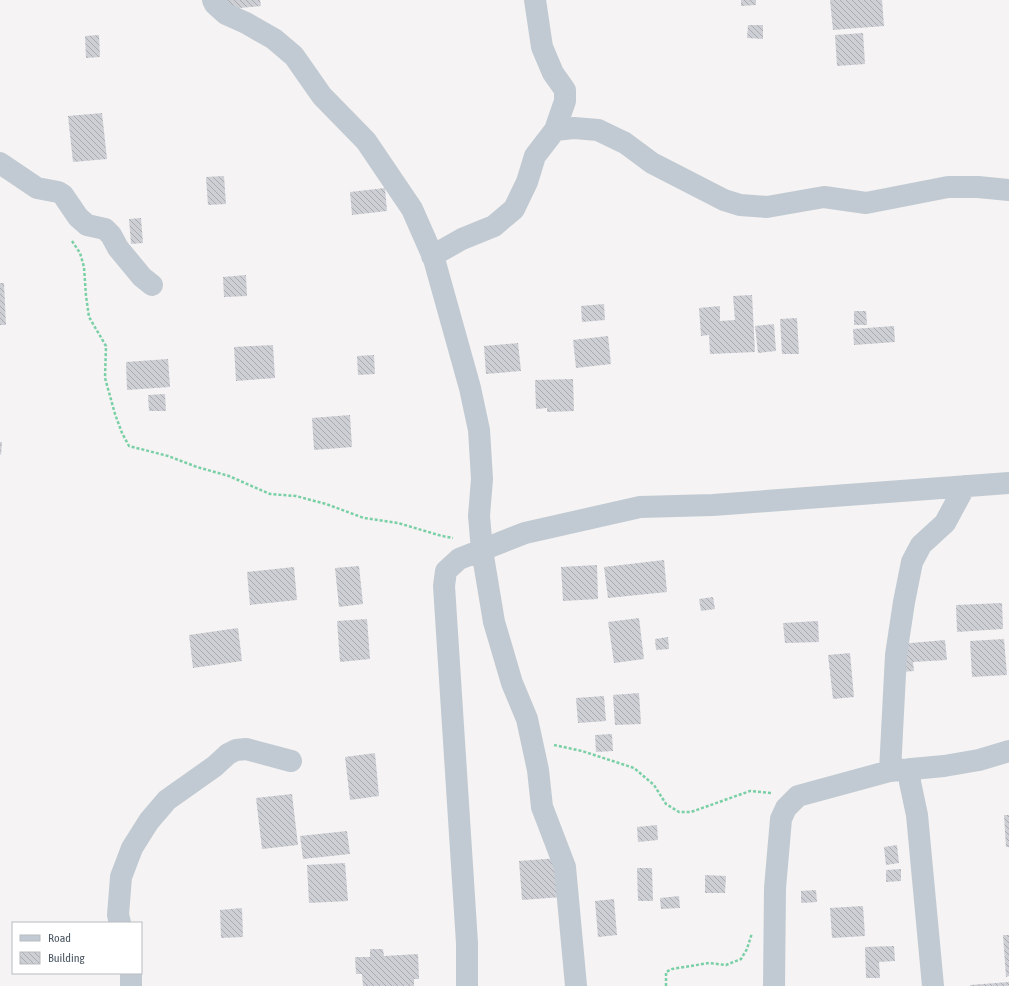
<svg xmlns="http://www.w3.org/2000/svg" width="1009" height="986" viewBox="0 0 1009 986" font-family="'Asap Condensed',sans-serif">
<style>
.building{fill:url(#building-back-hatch)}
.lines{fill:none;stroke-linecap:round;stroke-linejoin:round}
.path{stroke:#7ad0a6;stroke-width:2.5;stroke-dasharray:3 2;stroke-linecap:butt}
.minor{stroke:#c1cad2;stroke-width:22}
</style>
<defs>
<pattern id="building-back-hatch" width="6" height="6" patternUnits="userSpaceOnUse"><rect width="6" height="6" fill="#cdcfd5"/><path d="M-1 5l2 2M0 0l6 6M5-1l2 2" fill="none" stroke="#a8abb0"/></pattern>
</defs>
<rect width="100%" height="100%" fill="#f5f3f3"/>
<path class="building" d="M217,0H260L261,6L218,10Z
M741,0H756V5L741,6Z
M830,0H882L884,26L833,30Z
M748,25H763V39L747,38Z
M863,33L865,64L837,66L835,35Z
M99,35L100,57L86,58L85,36Z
M102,113L107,159L73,162L68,116Z
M224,176L226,204L208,205L206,177Z
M385,188L387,211L352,215L350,192Z
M141,218L143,243L131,244L129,219Z
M246,275L247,296L224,297L223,277Z
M0,283H4L6,325H0Z
M752,295L755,352L710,354L709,335L701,336L699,308L720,306V321L735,320L733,296Z
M604,304L605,320L582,322L581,306Z
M854,311H866L867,325H854Z
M797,318L799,354H782L780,319Z
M774,324L776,351L758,353L755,326Z
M894,326L895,342L854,345L853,329Z
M608,336L611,364L576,368L573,340Z
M518,343L521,371L486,374L484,346Z
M273,345L275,378L236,381L234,347Z
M374,355L375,374L358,375L357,356Z
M168,359L170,387L127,390L126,362Z
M573,379L574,411L547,412V408L536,409L535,380Z
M165,394L166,411H149L148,395Z
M350,415L352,447L314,450L312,418Z
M0,442H2L1,455L0,454Z
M664,560L667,592L608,598L604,567Z
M597,565L598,599L563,601L561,567Z
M359,566L363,604L339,607L335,568Z
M294,567L297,600L250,605L247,572Z
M713,597L715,609L701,611L699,599Z
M1002,603L1003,629L957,632L956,605Z
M639,618L644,659L614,663L608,622Z
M367,619L370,659L340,662L337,621Z
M818,621L819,642L785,643L783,623Z
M238,628L242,661L193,668L189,635Z
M668,637L669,649L656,650L655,639Z
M1004,639L1007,675L972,677L970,641Z
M945,640L947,660L913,662L914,671L902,672L900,644Z
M850,653L854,697L833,699L828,655Z
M639,693L641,724L615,725L613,695Z
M604,696L606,721L578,723L576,698Z
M612,734L613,751L596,752L595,735Z
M375,753L379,796L350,800L345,757Z
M292,794L298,845L262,849L256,798Z
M1004,815H1009V847H1006Z
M657,825L658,840L638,842L637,827Z
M347,831L350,854L303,859L300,836Z
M897,845L899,863L886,865L884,847Z
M559,858L562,897L522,900L519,861Z
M345,863L348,901L309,903L307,865Z
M637,868H652L653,901H638Z
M901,869V881L886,882V870Z
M705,875L726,876L725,893H705Z
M816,890L817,902L801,903V891Z
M679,896L680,908L661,909L660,898Z
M614,899L617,935L598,937L595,901Z
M863,906L865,936L832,938L830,908Z
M242,908L243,937L221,938L220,910Z
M1003,935H1009V976L1006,977Z
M894,946L895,961L879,962L880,978H866L865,947Z
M370,949H383L384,956L418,954L419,979H414V986H363L362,974H356L355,957H370Z
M1009,982V986H970V985Z"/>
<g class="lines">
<path class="path" d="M72,241L80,253L84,267L86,296L89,317L106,346L105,378L115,414L122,433L129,446L168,456L197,467L229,476L270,494L296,496L326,504L364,518L398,523L442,536L453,538
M554,745L582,751L634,768L654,785L666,804L679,812H691L750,791L772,793
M666,986V972L672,969L709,963L726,965L741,959L747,949L752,933"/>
<path class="minor" d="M213,0L215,4L226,14L246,23L274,39L294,56L322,96L366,141L412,209L434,259L470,388L479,430L482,479L479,516L482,550L494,622L512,683L527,719L538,770L542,807L565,867L576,986
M535,0L542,47L553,73L565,90V101L555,130
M0,163L37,188L58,192L63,195L78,217L87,225L105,229L111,235L118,248L142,277L152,285
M432,256L462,239L494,226L514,209L527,182L535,156L555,130L574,128L598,130L625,143L652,163L724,200L740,205L767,207L824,197L866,203L948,187H978L1009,190
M910,769V782L917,815L933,986
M890,771L896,655L904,602L912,562L921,545L945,523L965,486
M120,923L118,915L121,877L132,848L149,821L167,800L215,766L228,754L236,750L246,749L291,761
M131,973V986
M467,986V943L444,586L446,571L459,559L525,533L640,507L713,505L1009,483
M774,986L775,888L781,819L786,808L798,796L890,771L944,766L979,760L1009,751"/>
</g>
<rect x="12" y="922" width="130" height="52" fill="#ffffff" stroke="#b7bbc0"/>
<rect x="20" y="935" width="20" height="6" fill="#c1cad2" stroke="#b7bbc0"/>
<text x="48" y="942" font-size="12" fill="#4a5661">Road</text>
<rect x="20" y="952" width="20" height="12" fill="url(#building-back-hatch)" stroke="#b7bbc0"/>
<text x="48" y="962" font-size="12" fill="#4a5661">Building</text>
</svg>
